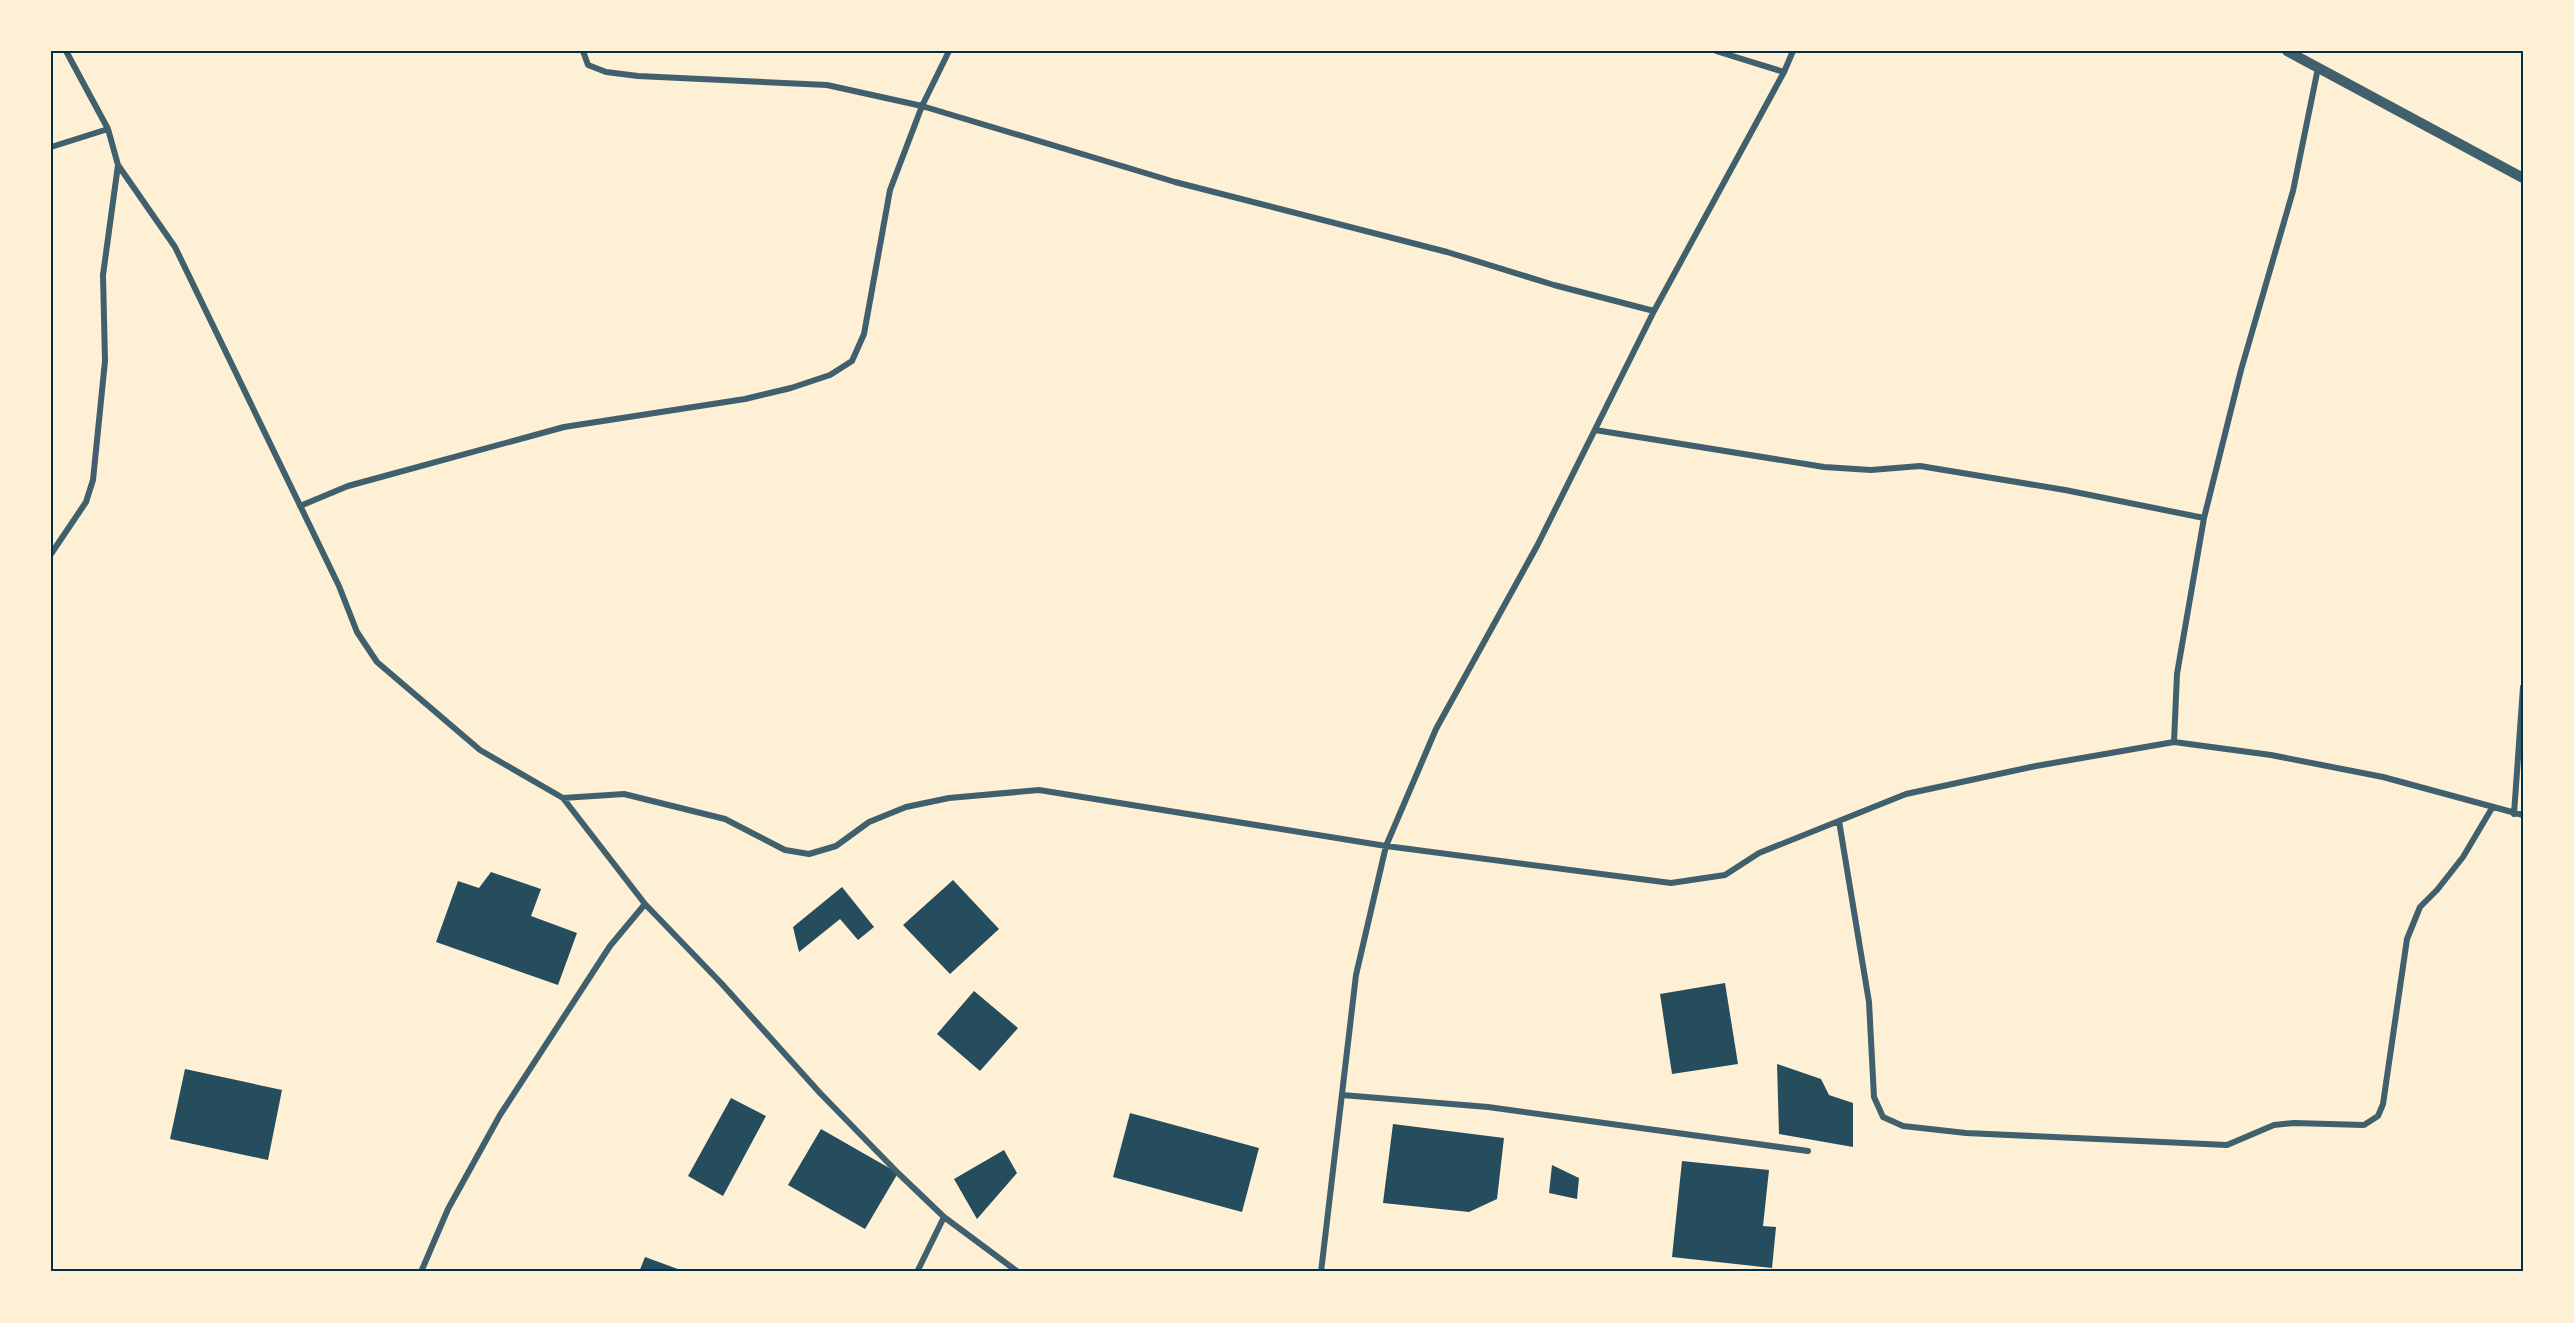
<svg xmlns="http://www.w3.org/2000/svg" width="2574" height="1323" viewBox="0 0 2574 1323" font-family="'DejaVu Sans',sans-serif">
<style>
.building{fill:#264d5e}
.lines{fill:none;stroke-linecap:round;stroke-linejoin:round}
.minor{stroke:#3f606c;stroke-width:6}
.tertiary{stroke:#3f606c;stroke-width:10}
.neatline{fill:none;stroke:#003049;stroke-width:2}
</style>
<rect width="100%" height="100%" fill="#fdf0d5"/>
<path class="building" d="M491,872L541,889L531,916L577,933L558,985L436,942L458,881L479,888Z
M953,880L999,929L950,974L903,925Z
M842,887L874,927L858,940L840,919L799,952L793,927Z
M1725,983L1738,1064L1672,1074L1660,994Z
M974,991L1018,1028L980,1071L937,1034Z
M1777,1064L1821,1079L1829,1095L1853,1103V1147L1779,1134Z
M185,1069L282,1090L268,1160L170,1139Z
M731,1098L766,1116L723,1196L688,1176Z
M1130,1113L1259,1148L1242,1212L1113,1177Z
M1393,1124L1504,1138L1497,1199L1469,1212L1383,1203Z
M821,1129L898,1173L865,1229L788,1185Z
M1004,1150L1017,1173L977,1219L954,1179Z
M1682,1161L1769,1170L1763,1226L1776,1227L1772,1268L1672,1257Z
M1552,1165L1579,1178L1577,1199L1549,1193Z
M645,1257L686,1272H639Z"/>
<g class="lines">
<path class="minor" d="M66,51L108,129L118,165L175,247L339,586L357,632L377,662L480,750L563,798L645,904L722,984L820,1093L898,1173L944,1217L1018,1272
M583,51L588,65L606,72L638,76L827,85L922,106L1175,182L1447,252L1554,285L1654,311
M1716,51L1784,72
M51,147L108,129
M1595,430L1824,467L1871,470L1920,466L2065,490L2204,518
M300,506L348,486L564,427L745,399L791,388L830,375L852,361L864,334L890,190L922,106L949,51
M51,554L86,502L93,480L105,361L103,275L118,165
M2174,742L2177,674L2204,518L2241,370L2293,191L2318,68
M563,798L624,794L725,819L785,850L809,854L836,846L869,822L906,807L949,798L1039,790L1386,846L1671,883L1725,875L1759,853L1906,794L2036,766L2174,742L2271,755L2383,777L2523,815
M2514,814L2523,687
M1839,821L1869,1002L1874,1097L1883,1117L1903,1126L1966,1133L2227,1145L2274,1125L2294,1123L2364,1125L2378,1116L2383,1104L2407,939L2420,907L2437,890L2463,857L2492,808
M1342,1095L1488,1107L1808,1151
M421,1272L448,1209L500,1115L610,946L645,904
M917,1272L944,1217
M1321,1272L1356,975L1386,846L1436,729L1537,546L1654,311L1784,72L1793,51"/>
<path class="tertiary" d="M2287,51L2523,178"/>
</g>
<rect width="2574" height="1323" fill="none" stroke="#fdf0d5" stroke-width="105"/>
<rect x="52" y="52" width="2470" height="1218" class="neatline"/>
</svg>
